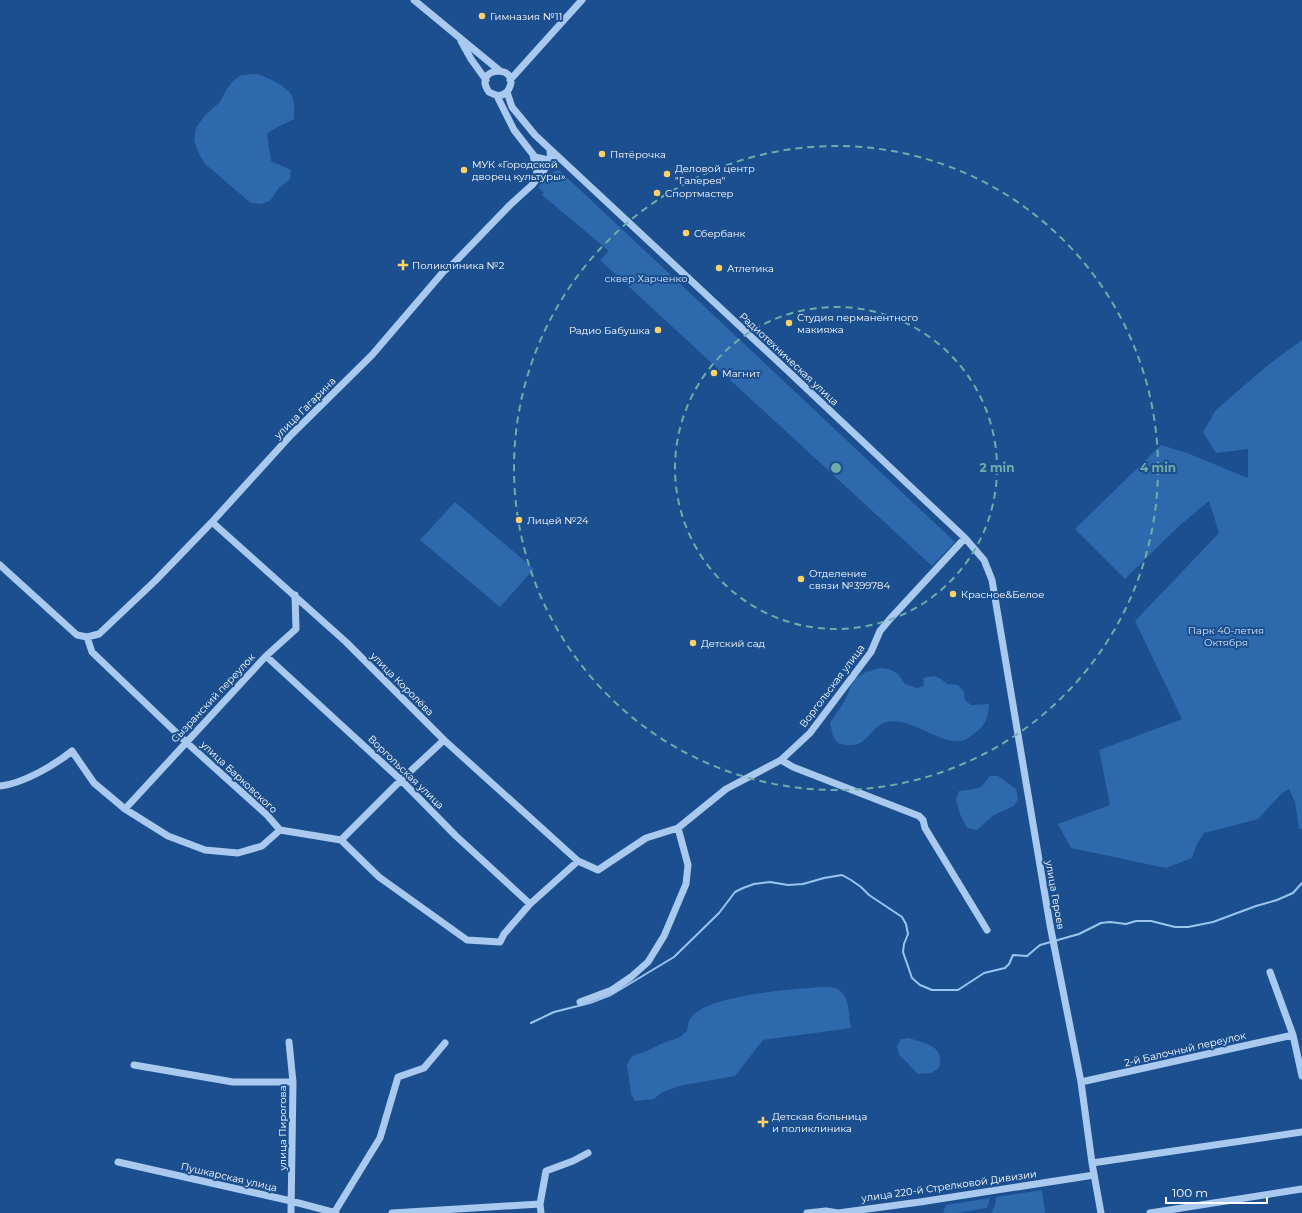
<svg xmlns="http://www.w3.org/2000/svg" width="1302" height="1213" viewBox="0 0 1302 1213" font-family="Montserrat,sans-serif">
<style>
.green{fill:#2e69ad}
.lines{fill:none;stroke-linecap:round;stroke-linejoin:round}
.stream{stroke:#9cc4f0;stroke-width:2}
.minor{stroke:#a9c9ee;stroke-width:7}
.ring{fill:none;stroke:#6fada8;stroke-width:2;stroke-dasharray:7 5}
.poi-dot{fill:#ffd166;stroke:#1b4f8f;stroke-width:1.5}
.labels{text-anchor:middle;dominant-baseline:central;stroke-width:4;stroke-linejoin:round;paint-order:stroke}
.poi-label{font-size:10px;fill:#fff;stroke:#1b4f8f;text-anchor:start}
.park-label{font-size:10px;fill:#cfe3fa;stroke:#1b4f8f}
.street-label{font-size:10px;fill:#fff;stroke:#1b4f8f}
.centre{fill:#6fada8;stroke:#1b4f8f;stroke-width:2}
.ring-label{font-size:12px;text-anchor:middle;font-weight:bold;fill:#6fada8;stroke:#1b4f8f;stroke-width:4;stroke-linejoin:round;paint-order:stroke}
</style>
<rect width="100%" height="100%" fill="#1b4f8f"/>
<path class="green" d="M257,74C268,78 286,85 292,96C295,102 294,112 294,119L274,129L267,134L271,161L291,170L290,179L278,189L270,201L261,204L251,203L205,164L199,154L194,140L196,128L206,114L220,102L226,90L233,81L241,75Z
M559,170L955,542L932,566L600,260L609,251L542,195L544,193L538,187L554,171Z
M1302,340V829L1299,828L1295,802L1289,789L1282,793L1258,819L1204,833L1197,844L1192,858L1166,868L1071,848L1058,824L1110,805L1099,750L1182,719L1135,621L1219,533L1209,501L1179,526L1125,579L1075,529L1161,445L1187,453L1248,478V449L1216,453L1203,432L1216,410L1268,365Z
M455,502L534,569L500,607L420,540Z
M880,668L889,669L898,674L905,684L917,688L924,686L923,678L934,676L941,679L947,684L958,685L964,692L965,700L971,705L989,704C988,717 986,725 975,733C972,735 968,738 965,740C945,748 910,716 887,722C868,727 869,748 846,745C844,744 842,745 840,744C832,740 832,731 830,723L844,702L854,679L866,672Z
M990,776H998L1016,789L1018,799L1014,806L994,815L977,830L967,828L960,814L956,800L959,791L974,789L981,787Z
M819,987C824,987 831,987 835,988C851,994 848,1015 851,1028L763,1040L735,1076L679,1086L661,1093L654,1099L635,1101L631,1094L627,1065L632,1056L647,1051L663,1043L678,1038L687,1031C688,1027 688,1022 690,1019C706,994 791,990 819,987Z
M909,1038C926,1044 945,1045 939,1068L931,1073L918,1074C911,1068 907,1061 899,1055L897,1046L901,1039Z
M1042,1190L1045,1213H991L995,1205L996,1197Z
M990,1198L987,1208L957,1213H943L946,1205Z"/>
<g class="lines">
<path class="stream" d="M531,1023L554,1012L590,1003L611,995L674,957L719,913L735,892L743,888L754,884L770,882L788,885L803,884L824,878L842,875L851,880L861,887L869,895L902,917L906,924L908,934L904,944L903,952L912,978L920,985L932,990H958L984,973L1005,968L1009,964L1013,955L1027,956L1040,945L1079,934L1101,923L1110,922L1126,924L1136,921H1151L1175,927H1188L1213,922L1256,906L1277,900L1293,893L1302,883"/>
<path class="minor" d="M414,0L500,71
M461,41L471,59L486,80
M510,80L582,0
M507,92C501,97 496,96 489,92C470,65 526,64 507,92L512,107L535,135L789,372L965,538L984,560L992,580L1050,925L1081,1082L1092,1163L1101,1213
M497,96L514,130L535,157L553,161
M533,155L537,173L535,179
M212,522L346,642L444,740L578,861L598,870L646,838L678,828L726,789L781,760L810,733L871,652L880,631L890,619L965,538
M0,565L77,635L87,637L99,634L155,581L212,522L291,435L372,355L444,271L453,264L510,205L532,185L551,161L550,151
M87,637L92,652L186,742L267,815L280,830L341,840L379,877L467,940L500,942L504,934L530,904L578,861
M266,656L401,780L456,836L530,904
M781,760L793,767L919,816L923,820L925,828L987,930
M0,786C22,784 55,765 72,751L94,783L125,809L168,836L205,850L238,853L262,846L280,830
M125,809L266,656L296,629L295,595
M341,840L401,780L444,740
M1270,972L1293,1035L1302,1076
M580,1002L612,990L631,977L648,962L664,936L686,884L688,865L678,828
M289,1042L293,1082L291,1213
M134,1065L233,1082H293
M1081,1082L1293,1035
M118,1162L291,1201L336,1213
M1092,1163L1302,1132
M334,1213L380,1138L398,1077L424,1068L445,1043
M392,1213L540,1204
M541,1213L540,1204L546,1171L573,1161L588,1153
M807,1213L826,1211L838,1213L920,1202L1094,1175
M1150,1213L1302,1189"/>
</g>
<g class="ring">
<circle cx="836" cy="468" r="161"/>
<circle cx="836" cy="468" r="322"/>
</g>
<g class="poi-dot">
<circle cx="482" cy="16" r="4"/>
<circle cx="602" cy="154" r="4"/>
<circle cx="464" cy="170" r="4"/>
<circle cx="667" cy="174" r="4"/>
<circle cx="657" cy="193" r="4"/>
<circle cx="686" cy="233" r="4"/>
<path d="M401 259h4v4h4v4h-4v4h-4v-4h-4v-4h4z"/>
<circle cx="719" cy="268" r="4"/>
<circle cx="789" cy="323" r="4"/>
<circle cx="658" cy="330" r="4"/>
<circle cx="714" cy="373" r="4"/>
<circle cx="519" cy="520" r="4"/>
<circle cx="801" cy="579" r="4"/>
<circle cx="953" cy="594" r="4"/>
<circle cx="693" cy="643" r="4"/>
<path d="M761 1116h4v4h4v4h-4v4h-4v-4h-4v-4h4z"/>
</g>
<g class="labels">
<g class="poi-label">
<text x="490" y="16">Гимназия №11</text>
<text x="610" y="154">Пятёрочка</text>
<text x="472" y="164">МУК «Городской<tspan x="472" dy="12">дворец культуры»</tspan></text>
<text x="675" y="168">Деловой центр<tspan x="675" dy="12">"Галерея"</tspan></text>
<text x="665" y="193">Спортмастер</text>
<text x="694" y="233">Сбербанк</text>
<text x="412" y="265">Поликлиника №2</text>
<text x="727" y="268">Атлетика</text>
<text x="797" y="317">Студия перманентного<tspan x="797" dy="12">макияжа</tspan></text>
<text x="650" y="330" text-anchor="end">Радио Бабушка</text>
<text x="722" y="373">Магнит</text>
<text x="527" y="520">Лицей №24</text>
<text x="809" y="573">Отделение<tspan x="809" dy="12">связи №399784</tspan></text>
<text x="961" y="594">Красное&amp;Белое</text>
<text x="701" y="643">Детский сад</text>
<text x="772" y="1116">Детская больница<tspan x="772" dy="12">и поликлиника</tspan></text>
</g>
<g class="park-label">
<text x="646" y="278">сквер Харченко</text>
<text x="1226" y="630">Парк 40-летия<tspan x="1226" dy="12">Октября</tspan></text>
</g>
<g class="street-label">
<text transform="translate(789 359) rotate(43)">Радиотехническая улица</text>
<text transform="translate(305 408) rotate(-45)">улица Гагарина</text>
<text transform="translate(402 684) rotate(45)">улица Королёва</text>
<text transform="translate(832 686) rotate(-53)">Воргольская улица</text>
<text transform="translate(213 698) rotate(-47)">Сызранский переулок</text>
<text transform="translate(406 772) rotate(44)">Воргольская улица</text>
<text transform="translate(239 777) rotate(43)">улица Барковского</text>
<text transform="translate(1055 895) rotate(80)">улица Героев</text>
<text transform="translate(1185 1049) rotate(-13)">2-й Балочный переулок</text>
<text transform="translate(282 1128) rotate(-90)">улица Пирогова</text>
<text transform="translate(229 1177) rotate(13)">Пушкарская улица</text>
<text transform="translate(949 1186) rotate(-8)">улица 220-й Стрелковой Дивизии</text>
</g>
</g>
<circle cx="836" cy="468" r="6" class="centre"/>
<g class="ring-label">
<text x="997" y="472">2 min</text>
<text x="1158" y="472">4 min</text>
</g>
<path d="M1166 1197v6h101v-6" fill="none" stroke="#ffffff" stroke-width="2"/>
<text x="1172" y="1197" font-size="12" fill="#ffffff" stroke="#1b4f8f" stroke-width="3" paint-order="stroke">100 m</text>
</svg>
